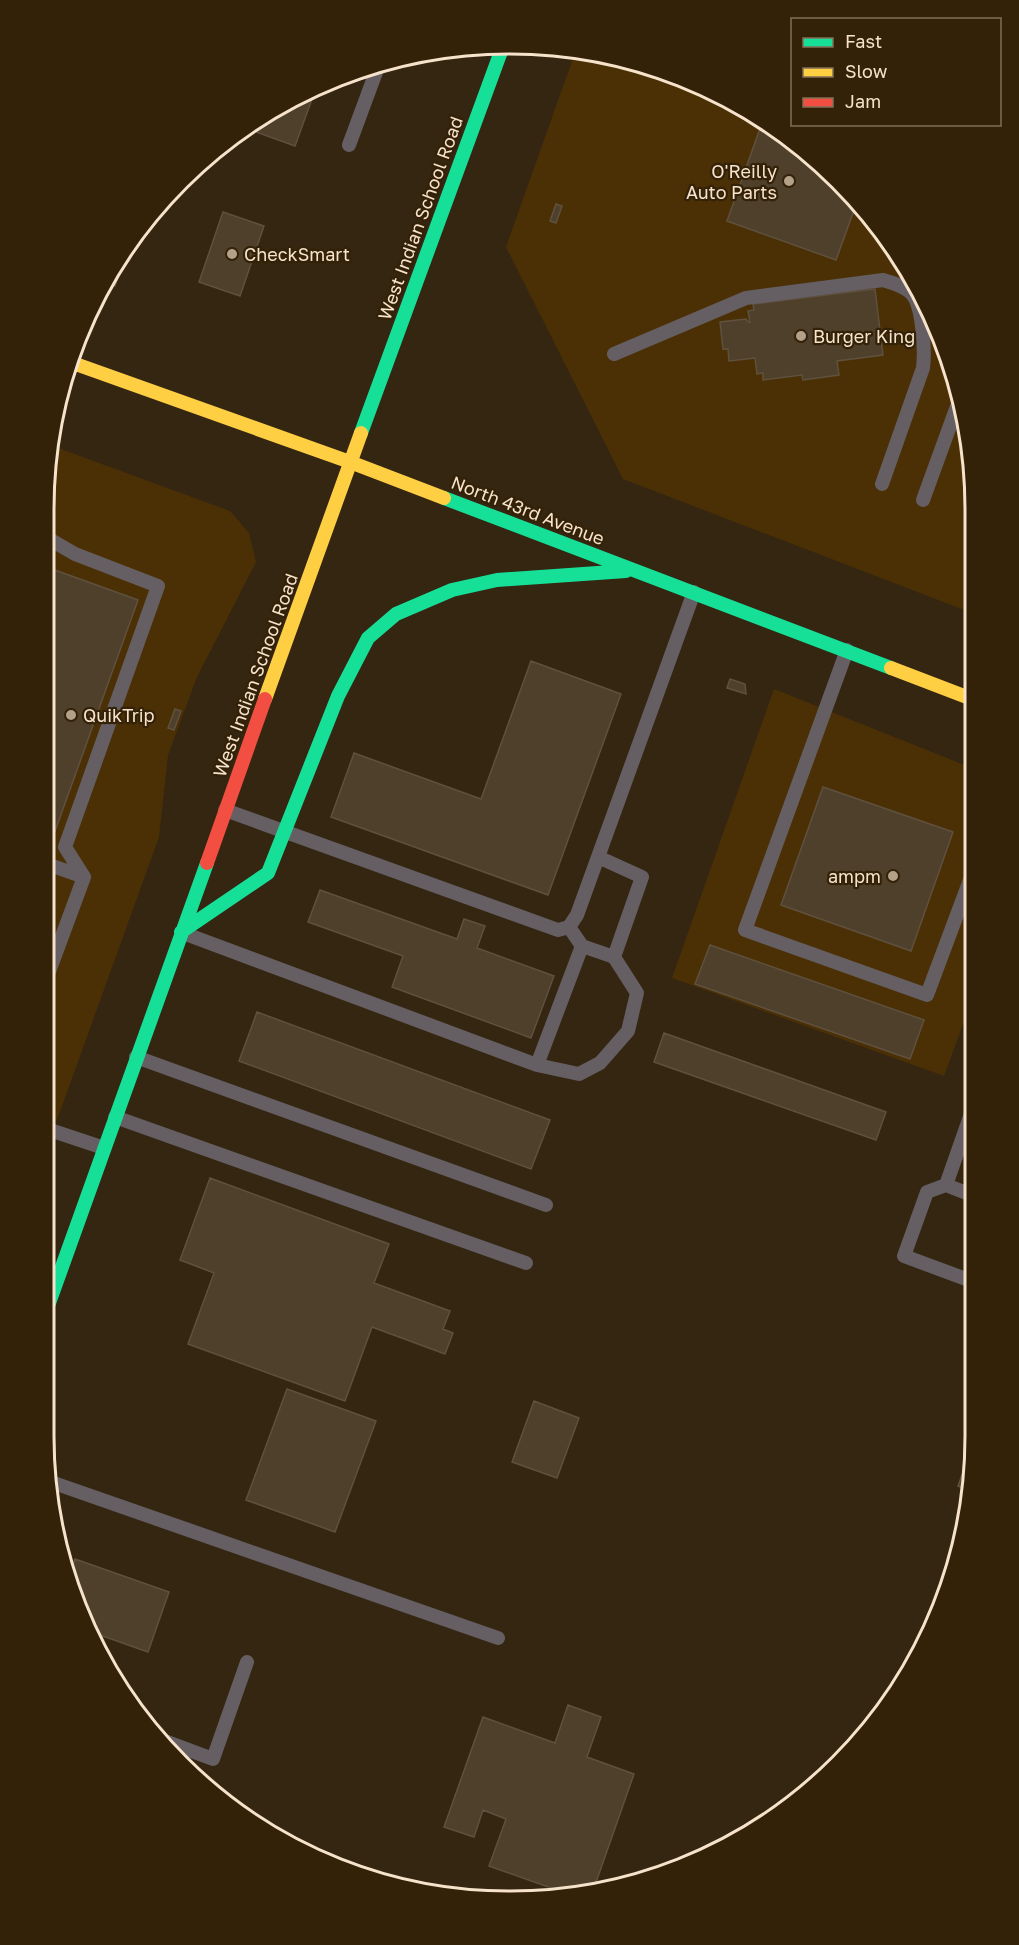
<svg xmlns="http://www.w3.org/2000/svg" width="1019" height="1945" viewBox="0 0 1019 1945" font-family="'Golos Text',sans-serif">
<style>
.built{fill:#4b3006}
.building{fill:#4e402b;stroke:#5f513e;stroke-width:1.5}
.lines{fill:none;stroke-linecap:round;stroke-linejoin:round}
.lane{stroke:#655f63;stroke-width:14}
.fast{stroke:#16e098;stroke-width:14}
.slow{stroke:#ffcf43;stroke-width:14}
.jam{stroke:#f24e42;stroke-width:14}
.poi-dot{fill:#b3a18a;stroke:#332108;stroke-width:2}
.labels{text-anchor:middle;dominant-baseline:central;stroke-width:4.5;stroke-linejoin:round;paint-order:stroke}
.poi-label{font-size:18px;fill:#f7e3cb;stroke:#332108;text-anchor:start}
.street-label{font-size:18px;fill:#f7e3cb;stroke:#332108}
.rim{fill:none;stroke:#f7e3cb;stroke-width:3}
</style>
<rect width="100%" height="100%" fill="#342611"/>
<path class="built" d="M576,50L630,59L716,92L816,159L879,226L940,331L971,448L972,613L623,479L506,247Z
M50,445L230,511L249,533L256,562L197,677L168,755L159,837L44,1156V479Z
M774,689L972,768L973,997L944,1076L672,978Z"/>
<path class="building" d="M316,88L295,146L245,128L277,106Z
M762,123L816,159L857,202L836,260L727,221Z
M556,204L562,206L556,223L550,221Z
M223,212L264,226L240,296L199,282Z
M110,274L118,277L115,286L105,282Z
M875,289L883,355L837,361L839,375L803,380L802,375L763,380V373L757,374L755,358L729,361L728,349H723L720,322L746,319L748,322H750L748,311L754,310L753,304Z
M52,569L138,600L54,834L44,830V589Z
M531,661L621,694L548,895L331,817L354,753L481,799Z
M730,679L745,684L746,694L727,688Z
M175,709L181,711L174,730L168,728Z
M823,787L953,832L911,951L781,905Z
M320,890L457,939L464,919L485,926L477,948L554,976L531,1038L392,987L403,956L308,922Z
M710,945L924,1020L910,1059L695,984Z
M257,1012L550,1120L531,1169L239,1061Z
M664,1033L886,1112L876,1140L654,1062Z
M210,1178L389,1244L374,1283L450,1311L443,1329L453,1333L445,1354L372,1327L345,1401L188,1344L214,1273L180,1260Z
M287,1389L376,1421L335,1532L246,1500Z
M534,1401L579,1418L557,1478L512,1462Z
M974,1441L975,1466L970,1491L958,1486Z
M75,1559L169,1592L148,1652L94,1633L68,1586V1581Z
M568,1705L601,1717L587,1757L634,1774L594,1888L568,1894L489,1866L506,1819L483,1810L474,1837L444,1827L483,1717L555,1743Z"/>
<g class="lines">
<path class="lane" d="M349,145L379,64
M614,354L746,298L883,280C893,283 905,286 912,294C923,306 925,352 923,368L882,484
M923,500L959,401
M44,536L75,554L158,586L65,847L84,877
M847,650L745,930L927,995L973,872
M225,810L558,930L569,927L577,915L694,592
M44,863L84,877
M183,933L537,1065L582,946L569,927
M582,946L614,957L642,877L598,857
M44,985L84,877
M136,1057L546,1205
M537,1065L579,1074L600,1063L628,1031L637,993L614,957
M115,1117L526,1263
M44,1128L104,1148
M946,1185L973,1108
M974,1196L946,1185L927,1192L904,1256L974,1282
M51,1482L498,1638
M162,1740L213,1759L247,1662"/>
<path class="fast" d="M361,433L503,46
M444,498L891,668
M181,932L268,873L338,696L368,638L396,614L452,590L497,580L626,571
M44,1317L207,863"/>
<path class="slow" d="M70,362L350,462L444,498
M891,668L972,699
M265,699L361,433"/>
<path class="jam" d="M207,863L265,699"/>
</g>
<g class="poi-dot">
<circle cx="789" cy="181" r="6"/>
<circle cx="232" cy="254" r="6"/>
<circle cx="801" cy="336" r="6"/>
<circle cx="71" cy="715" r="6"/>
<circle cx="893" cy="876" r="6"/>
</g>
<g class="labels">
<g class="poi-label">
<text x="777" y="171" text-anchor="end">O'Reilly<tspan x="777" dy="21">Auto Parts</tspan></text>
<text x="244" y="254">CheckSmart</text>
<text x="813" y="336">Burger King</text>
<text x="83" y="715">QuikTrip</text>
<text x="881" y="876" text-anchor="end">ampm</text>
</g>
<g class="street-label">
<text transform="translate(420 218) rotate(-70)">West Indian School Road</text>
<text transform="translate(528 510) rotate(21)">North 43rd Avenue</text>
<text transform="translate(255 675) rotate(-70)">West Indian School Road</text>
</g>
</g>
<path d="M0 0H1019V1945H0ZM509 54H510A455 455 0 0 1 965 509V1436A455 455 0 0 1 510 1891H509A455 455 0 0 1 54 1436V509A455 455 0 0 1 509 54Z" fill="#332108" fill-rule="evenodd"/>
<path class="rim" d="M509 54H510A455 455 0 0 1 965 509V1436A455 455 0 0 1 510 1891H509A455 455 0 0 1 54 1436V509A455 455 0 0 1 509 54Z"/>
<rect x="791" y="18" width="210" height="108" fill="#332108" stroke="#816f56" stroke-width="1.5"/>
<rect x="803" y="38" width="30" height="9" fill="#16e098" stroke="#816f56" stroke-width="1.5"/>
<text x="845" y="48" font-size="18" fill="#f7e3cb">Fast</text>
<rect x="803" y="68" width="30" height="9" fill="#ffcf43" stroke="#816f56" stroke-width="1.5"/>
<text x="845" y="78" font-size="18" fill="#f7e3cb">Slow</text>
<rect x="803" y="98" width="30" height="9" fill="#f24e42" stroke="#816f56" stroke-width="1.5"/>
<text x="845" y="108" font-size="18" fill="#f7e3cb">Jam</text>
</svg>
